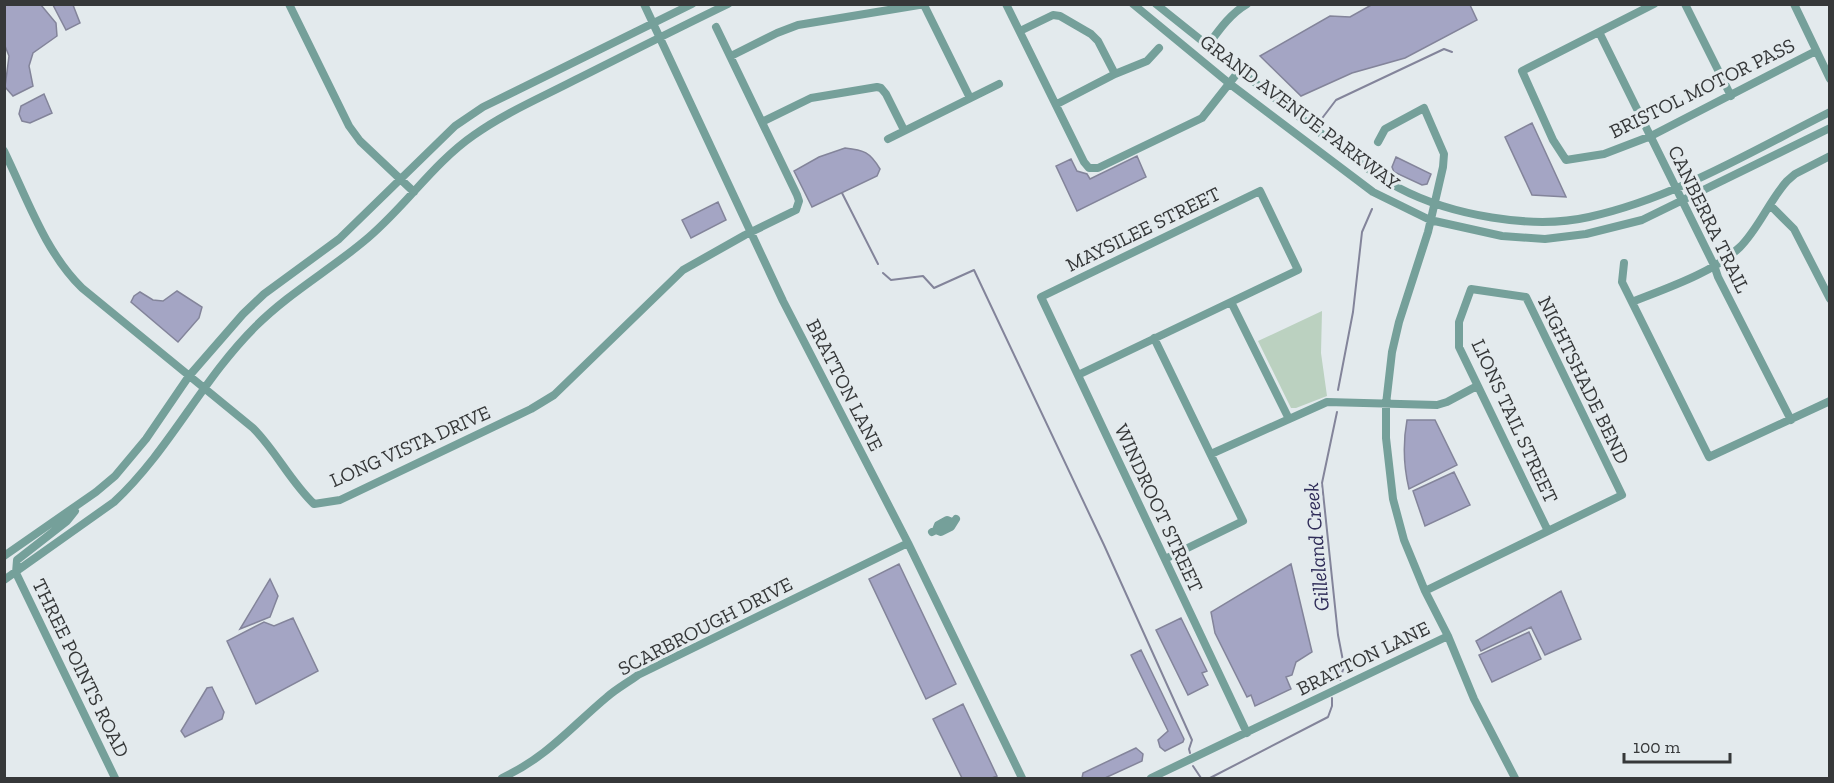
<svg xmlns="http://www.w3.org/2000/svg" width="1834" height="783" viewBox="0 0 1834 783" font-family="'Zilla Slab',serif">
<style>
.green{fill:#bbd1c0}
.water{fill:#a4a5c4;stroke:#83849a;stroke-width:1.5}
.lines{fill:none;stroke-linecap:round;stroke-linejoin:round}
.stream{stroke:#83849a;stroke-width:2}
.minor{stroke:#75a09a;stroke-width:8}
.labels{text-anchor:middle;dominant-baseline:central;stroke-width:6;stroke-linejoin:round;paint-order:stroke}
.street-label{font-size:20px;fill:#363839;stroke:#e3eaed}
.water-label{font-size:21px;font-style:italic;fill:#2f2c58;stroke:#e3eaed}
</style>
<rect width="100%" height="100%" fill="#e3eaed"/>
<path class="green" d="M1322,311L1321,353L1327,396L1296,408H1291L1258,341Z"/>
<path class="water" d="M5,4L41,5L56,23L57,36L33,53L29,66L33,86L13,96L5,87L9,56L5,46Z
M1373,4L1470,5L1477,20L1405,58L1352,73L1301,96L1260,56L1330,16L1350,17Z
M53,5H73L80,23L66,30Z
M44,94L52,113L30,123L22,121L19,114L21,106Z
M1532,123L1566,197L1532,195L1505,137Z
M845,148C864,150 870,152 880,169L877,176L812,207L794,171L819,157Z
M1137,156L1146,177L1077,211L1056,166L1071,159L1077,171L1087,174L1090,179Z
M1396,157L1431,174L1427,184L1422,185L1394,172L1392,167Z
M718,202L726,220L691,238L682,220Z
M177,291L202,307L199,318L178,342L131,302L134,296L140,292L153,300L163,301Z
M1407,420H1435L1457,465L1409,489C1404,468 1403,442 1407,420Z
M1454,472L1470,505L1425,526L1413,491Z
M899,564L956,684L926,699L869,579Z
M1291,564L1312,652L1296,662L1292,675L1286,677L1291,689L1255,706L1251,695L1247,697L1215,633L1211,612Z
M270,579L278,596L270,617L240,629Z
M1561,591L1581,639L1545,655L1531,627L1481,651L1476,641Z
M293,618L318,671L256,704L227,641L264,622L274,626Z
M1181,618L1207,671L1202,673L1208,685L1188,695L1156,630Z
M1529,632L1541,659L1492,682L1479,655Z
M1141,650L1184,739L1183,742L1165,751L1160,747L1158,740L1168,731L1131,655Z
M212,687L224,712L222,719L185,737L181,731L207,688Z
M963,704L997,776L992,778H962L933,719Z
M1136,748L1143,754L1142,761L1105,778H1082L1083,773Z"/>
<g class="lines">
<path class="stream" d="M1320,121L1336,100L1444,49L1452,52
M842,193L878,264
M883,273L891,280L923,276L934,288L974,270L1104,545L1192,740L1189,749L1190,753
M1338,390L1353,312L1362,232L1372,209
M1337,412L1322,483L1338,635L1344,666L1340,680
M1193,766L1201,778
M1210,778L1328,717L1332,706V698"/>
<path class="minor" d="M289,4L349,126L360,141L414,192
M644,4L783,301L908,543L1022,778
M1006,4L1084,162L1089,168H1098L1202,118L1239,71
M1133,4L1230,84L1373,192L1430,220L1502,236L1545,239L1586,234L1642,220L1830,128
M1156,4C1207,45 1258,86 1310,125C1339,147 1367,171 1399,188C1450,215 1532,230 1589,217C1675,198 1752,151 1830,112
M1654,4L1522,71L1553,140L1566,160L1604,154L1651,136L1816,51
M1685,4L1731,96
M1794,4L1830,79
M924,5L970,98
M1020,31L1053,15L1060,16L1091,34L1098,41L1115,74
M1599,32L1714,265L1718,277L1791,420
M1208,45C1219,30 1230,14 1247,4
M731,56L777,33L798,25L925,4
M1057,104L1115,74L1147,61L1159,48
M762,122L811,98L877,87L881,88L886,94L904,130
M888,139L999,84
M1378,142L1385,129L1424,108L1444,154L1443,167L1428,232L1399,322L1392,352L1386,404V438L1393,499L1404,540L1425,591L1448,636
M4,151C27,198 45,252 82,288L253,428C276,451 290,481 314,504L340,500L531,409L554,395L683,270L745,235L796,210L799,201L797,195L716,27
M1770,205L1794,229L1830,299
M1624,263L1622,282L1709,457L1830,401
M1231,302L1289,419
M1632,302C1667,288 1713,273 1740,247C1759,228 1769,201 1787,181L1795,174L1830,156
M1154,338L1243,521L1165,559
M1078,375L1298,270L1260,191L1041,297L1247,733
M1211,454L1327,402L1437,405L1447,402L1477,386
M75,511L67,521L17,560L16,573L115,778
M936,530L938,525L947,520L952,522
M932,532L936,530L941,532L951,527L956,519
M4,556L96,492L115,476L146,439L189,376L243,314L264,294L339,239L455,126L483,107L692,4
M4,580L114,502C170,450 202,379 256,326C288,294 328,271 363,242C403,210 432,164 474,135C505,113 540,98 573,81C625,55 676,29 728,4
M1425,591L1622,495L1526,297L1471,289L1459,322V347L1548,531
M502,778C547,757 570,728 607,697C616,689 627,683 638,675L908,543
M1151,778L1448,636L1474,699L1515,778"/>
</g>
<g class="labels">
<g class="street-label">
<text transform="translate(1702 88) rotate(-26)">BRISTOL MOTOR PASS</text>
<text transform="translate(1300 112) rotate(37)">GRAND AVENUE PARKWAY</text>
<text transform="translate(1709 219) rotate(64)">CANBERRA TRAIL</text>
<text transform="translate(1143 229) rotate(-26)">MAYSILEE STREET</text>
<text transform="translate(1584 380) rotate(64)">NIGHTSHADE BEND</text>
<text transform="translate(845 385) rotate(63)">BRATTON LANE</text>
<text transform="translate(1515 421) rotate(65)">LIONS TAIL STREET</text>
<text transform="translate(410 446) rotate(-24)">LONG VISTA DRIVE</text>
<text transform="translate(1159 508) rotate(65)">WINDROOT STREET</text>
<text transform="translate(705 626) rotate(-27)">SCARBROUGH DRIVE</text>
<text transform="translate(1363 658) rotate(-26)">BRATTON LANE</text>
<text transform="translate(81 668) rotate(64)">THREE POINTS ROAD</text>
</g>
<g class="water-label">
<text transform="translate(1316 547) rotate(-95)">Gilleland Creek</text>
</g>
</g>
<rect width="1834" height="783" fill="none" stroke="#363839" stroke-width="12"/>
<path d="M1624 753v9h106v-9" fill="none" stroke="#363839" stroke-width="3"/>
<text x="1633" y="753" font-size="18" fill="#363839" stroke="#e3eaed" stroke-width="4.5" paint-order="stroke">100 m</text>
</svg>
